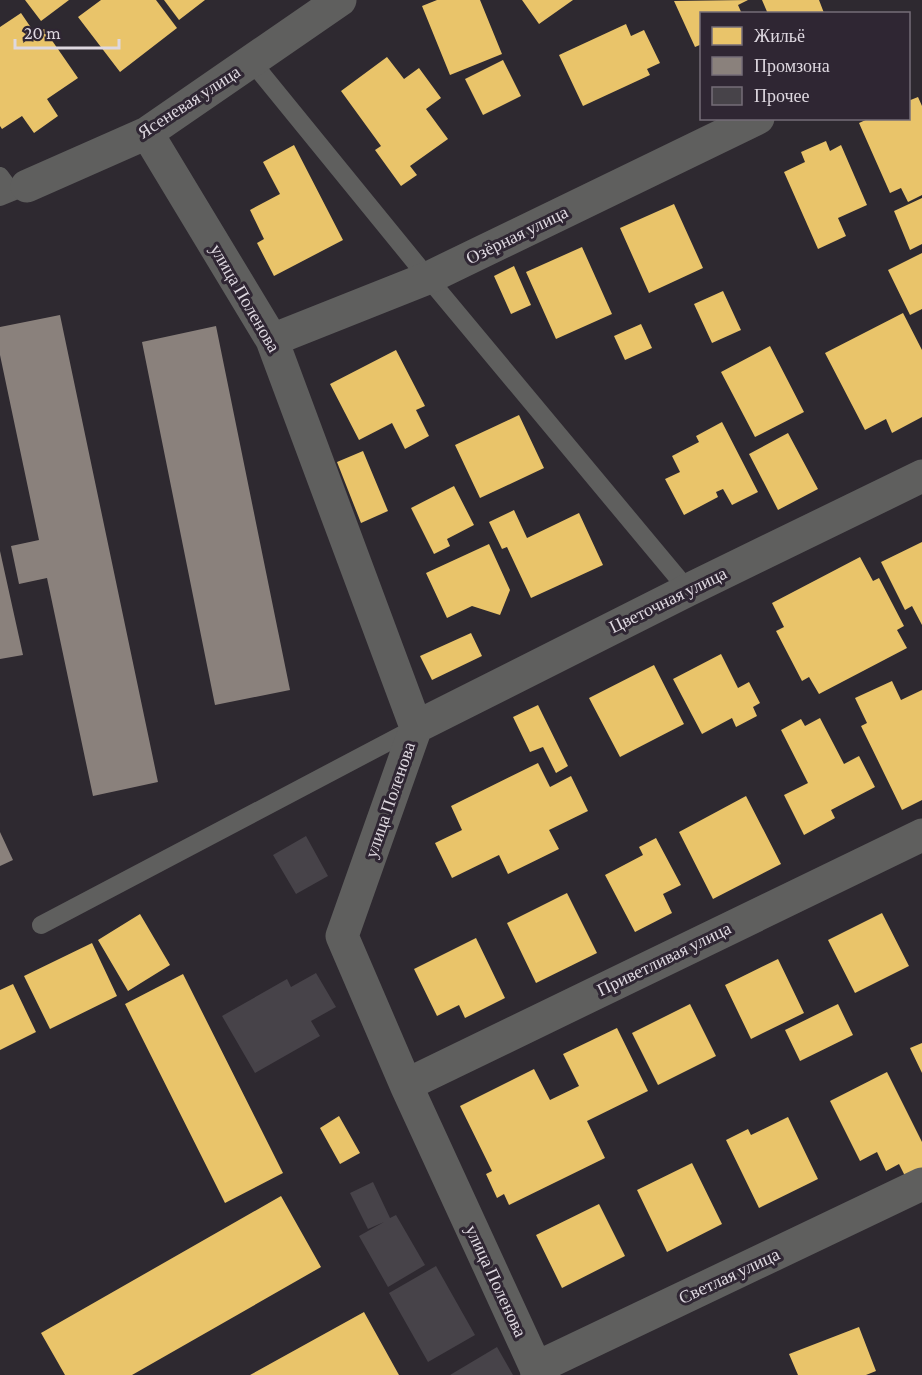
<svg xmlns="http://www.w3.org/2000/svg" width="922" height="1375" viewBox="0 0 922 1375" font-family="'Crimson Pro',serif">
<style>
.homes{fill:#e9c46a}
.industry{fill:#8a817c}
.building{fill:#474349}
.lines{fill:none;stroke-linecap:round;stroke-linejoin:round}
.lane{stroke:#5f5f5e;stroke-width:18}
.street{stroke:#5f5f5e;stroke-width:33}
.labels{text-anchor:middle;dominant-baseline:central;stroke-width:6;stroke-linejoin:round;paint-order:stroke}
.street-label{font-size:18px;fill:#ded8e0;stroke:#2f2633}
</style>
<rect width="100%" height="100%" fill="#2e2930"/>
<path class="homes" d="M25,0H69L41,21Z
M101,0H156L177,28L120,72L78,17Z
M164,0H205L179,20Z
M437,0H480L502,54L450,75L422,6Z
M522,0H573L539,24Z
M748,0L738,5L742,14H702V44L695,47L674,1Z
M762,0H819L824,13L768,14Z
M21,13L36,35L44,29L78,78L47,99L58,116L34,133L22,116L2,129L0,126V27Z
M626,24L631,36L644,30L660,63L647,69L650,75L583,106L559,55Z
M387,57L404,79L419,68L441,98L426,109L448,139L410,166L417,175L401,186L375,150L381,146L341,91Z
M503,60L521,96L483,115L465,79Z
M918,97L922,106V195L908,202L901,188L890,193L859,123L870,118H908V101Z
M826,141L830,151L841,145L867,205L838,218L846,236L818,249L784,172L805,162L801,152Z
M294,145L343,240L274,276L257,243L264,239L250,210L280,194L263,162Z
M922,198V244L910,250L894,211Z
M674,204L703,268L649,293L620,228Z
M582,247L612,314L556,339L526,272Z
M922,253V309L910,315L888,270Z
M514,266L531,305L511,314L494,276Z
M723,291L741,330L712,343L694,304Z
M903,313L922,350V417L892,433L886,419L865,430L825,353Z
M641,324L652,348L625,360L614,336Z
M770,346L804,412L755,437L721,372Z
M396,350L425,406L416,410L429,436L405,449L392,423L359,440L330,384Z
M519,415L544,468L480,498L455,445Z
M722,422L758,492L732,505L723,489L716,492L718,497L684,515L665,479L680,472L672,456L699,442L696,436Z
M788,433L818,489L778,510L749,454Z
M363,451L388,511L361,523L337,462Z
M454,486L474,525L447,539L450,546L434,554L411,508Z
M514,510L527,538L579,513L603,565L531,598L507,547L502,549L489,522Z
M922,542V625L912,606L905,610L881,562Z
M489,544L510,590L500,615L472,606L447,618L426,573Z
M860,557L873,581L879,578L904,626L897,630L907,648L819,694L809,677L802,681L776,631L784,627L772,603Z
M471,633L482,656L432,680L420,656Z
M721,654L738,688L749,682L760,703L753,707L757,716L736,727L732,718L702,734L673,679Z
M654,665L684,724L620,757L589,698Z
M892,681L901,700L922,690V800L902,810L861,726L867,723L855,698Z
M538,705L568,766L556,773L543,747L530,752L513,717Z
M820,718L844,764L859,756L875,787L831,810L835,818L804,835L784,795L808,783L781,730L801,719L805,726Z
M538,763L550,787L571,776L588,811L549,830L559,849L508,874L499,855L452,878L435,843L462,830L451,806Z
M746,796L781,864L713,899L679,832Z
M656,838L681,885L663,894L672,913L635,932L605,875L643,855L639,847Z
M567,893L597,953L536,983L507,923Z
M882,913L909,966L855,993L828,940Z
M140,914L170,965L128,991L98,940Z
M476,938L505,998L465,1018L459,1005L437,1016L414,969Z
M92,943L117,996L50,1029L24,976Z
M778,959L804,1013L751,1039L725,985Z
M183,974L283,1173L225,1203L125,1004Z
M13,984L36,1032L0,1050V990Z
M690,1004L716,1056L658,1085L632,1033Z
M838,1004L853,1035L800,1061L785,1030Z
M617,1028L648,1091L587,1121L605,1158L509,1205L504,1194L497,1198L486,1174L492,1171L460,1106L534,1069L550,1100L579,1086L563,1054Z
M922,1043V1073L910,1048Z
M887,1072L922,1142V1173L907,1180L899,1164L886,1171L877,1152L860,1161L830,1101Z
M339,1116L360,1153L340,1164L320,1128Z
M788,1117L818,1179L759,1208L726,1140L748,1129L751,1135Z
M692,1163L722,1224L667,1252L637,1190Z
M281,1196L321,1267L132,1375H65L41,1333Z
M599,1204L625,1256L562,1288L536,1235Z
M364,1312L399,1375H250Z
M859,1327L876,1371L866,1375H798L789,1354Z"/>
<path class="industry" d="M60,315L158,782L93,796L47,578L19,584L11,546L39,540L0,355V327Z
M216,326L290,690L215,705L142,342Z
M0,551L23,655L0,659Z
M0,832L13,860L0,866Z"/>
<path class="building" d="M306,836L328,876L296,894L273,855Z
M316,973L336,1007L311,1021L320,1036L255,1073L222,1016L287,979L291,987Z
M373,1182L390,1218L396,1215L425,1265L388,1287L359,1236L384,1222L368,1229L350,1193Z
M436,1266L475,1335L428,1362L389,1293Z
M497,1347L513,1375H450Z"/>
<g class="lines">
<path class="lane" d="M252,62L428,278L688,590
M0,176L11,191
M0,197L27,186
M41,925L415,728"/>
<path class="street" d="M147,133L272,340L416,727L342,936L406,1085L536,1368L537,1375
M27,186L147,133L340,0
M272,340L428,278L758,118
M416,727L688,590L922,476
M406,1085L922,835
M536,1368L922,1184"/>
</g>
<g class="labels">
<g class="street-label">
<text transform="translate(189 102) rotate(-33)">Ясеневая улица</text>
<text transform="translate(517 235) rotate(-26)">Озёрная улица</text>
<text transform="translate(245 298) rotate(60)">улица Поленова</text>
<text transform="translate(668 600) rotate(-26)">Цветочная улица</text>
<text transform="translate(390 800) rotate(-71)">улица Поленова</text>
<text transform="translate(664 959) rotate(-26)">Приветливая улица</text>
<text transform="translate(729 1276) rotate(-25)">Светлая улица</text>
<text transform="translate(496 1281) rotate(65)">улица Поленова</text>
</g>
</g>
<rect x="700" y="12" width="210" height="108" fill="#2f2633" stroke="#756d78" stroke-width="1.5"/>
<rect x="712" y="27" width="30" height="18" fill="#e9c46a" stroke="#756d78" stroke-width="1.5"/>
<text x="754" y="42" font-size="18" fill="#ded8e0">Жильё</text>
<rect x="712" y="57" width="30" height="18" fill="#8a817c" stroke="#756d78" stroke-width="1.5"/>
<text x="754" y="72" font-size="18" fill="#ded8e0">Промзона</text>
<rect x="712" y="87" width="30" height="18" fill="#474349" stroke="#756d78" stroke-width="1.5"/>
<text x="754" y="102" font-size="18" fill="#ded8e0">Прочее</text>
<path d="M15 39v9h104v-9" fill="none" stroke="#ded8e0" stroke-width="3"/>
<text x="24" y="39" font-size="18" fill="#ded8e0" stroke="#2f2633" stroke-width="4.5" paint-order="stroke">20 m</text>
</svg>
